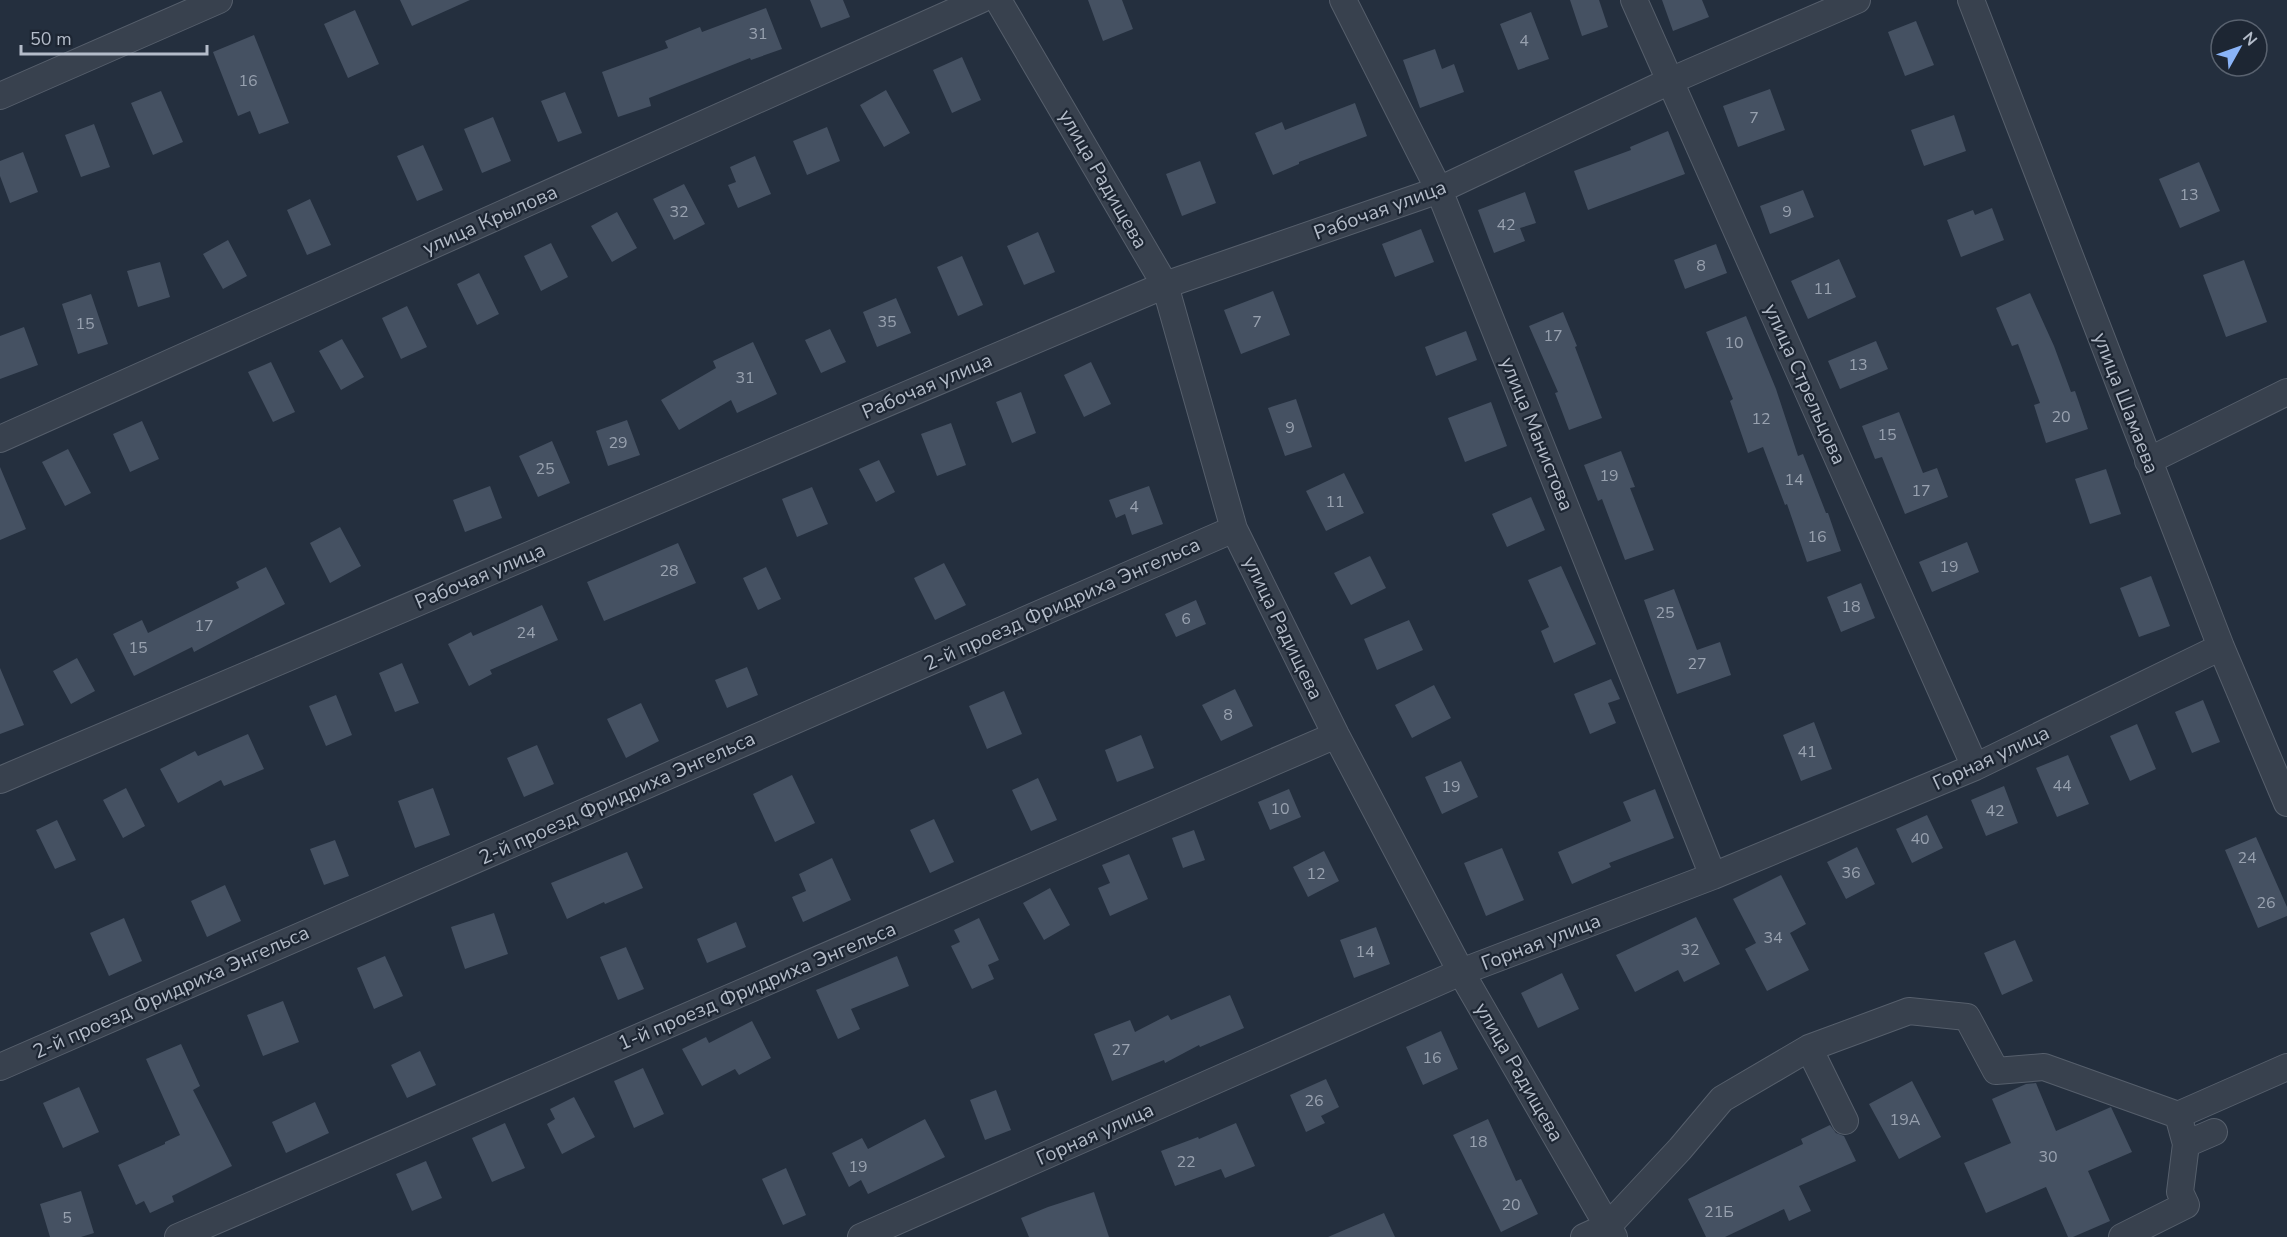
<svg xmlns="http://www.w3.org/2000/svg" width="2287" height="1237" viewBox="0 0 2287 1237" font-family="'Nunito Sans',sans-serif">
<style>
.building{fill:#455162}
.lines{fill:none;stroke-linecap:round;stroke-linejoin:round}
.minor-casing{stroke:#565f6c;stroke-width:28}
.minor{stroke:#38414e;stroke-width:26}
.labels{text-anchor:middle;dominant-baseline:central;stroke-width:4.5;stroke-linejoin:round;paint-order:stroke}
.number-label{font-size:16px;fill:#98a1af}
.street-label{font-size:20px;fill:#b4bcc9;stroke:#1d2633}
</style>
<rect width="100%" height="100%" fill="#242f3e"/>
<path class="building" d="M400,0H470L412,26Z
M810,0H843L850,17L821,28Z
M1088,0H1122L1133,29L1103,41Z
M1570,0H1599L1608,27L1582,36Z
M1662,0H1702L1709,17L1673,31Z
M766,8L782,49L751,60L750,58L649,98L651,106L618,117L602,72L668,48L665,41L700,27L702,32Z
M355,10L379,64L348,78L324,24Z
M1531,12L1549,59L1518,70L1500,24Z
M1916,21L1934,65L1905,76L1888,32Z
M254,35L289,123L259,134L250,111L238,116L213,52Z
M1435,49L1442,69L1454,64L1464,92L1420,108L1403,60Z
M962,57L981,100L952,113L933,70Z
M1770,89L1785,130L1738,147L1723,106Z
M886,90L910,133L884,147L860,105Z
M161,91L183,142L153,155L131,103Z
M565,92L582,133L558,142L541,101Z
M1355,103L1367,136L1299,162V164L1273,175L1255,133L1282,122L1285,130Z
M1954,115L1966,151L1924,166L1911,130Z
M493,117L511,161L482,173L464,129Z
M94,124L110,167L81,177L65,135Z
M827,127L840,161L807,175L793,141Z
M1668,131L1685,174L1588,210L1574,171L1631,150L1630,147Z
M423,145L443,190L417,201L397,156Z
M23,152L38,192L10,203L0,176V161Z
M755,156L771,194L738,208L728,185L736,182L730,167Z
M1200,161L1216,203L1182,216L1166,174Z
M2199,162L2220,211L2180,228L2159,179Z
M684,184L705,224L674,240L653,199Z
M1803,190L1814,217L1770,234L1760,206Z
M1525,192L1536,223L1520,228L1525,241L1494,253L1478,210Z
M310,199L331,245L307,255L287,210Z
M1992,208L2004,240L1961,257L1947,220L1973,210L1975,215Z
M617,212L637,248L612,262L591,226Z
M1421,229L1434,262L1395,277L1382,244Z
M1038,232L1055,272L1024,285L1007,246Z
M228,240L247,276L223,289L203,254Z
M551,243L568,277L541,291L524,256Z
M1716,244L1727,273L1685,289L1674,260Z
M962,256L983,305L958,316L937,267Z
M1839,259L1856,297L1808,319L1791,281Z
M2244,260L2267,322L2226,337L2203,275Z
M160,262L170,297L138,307L127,271Z
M479,273L499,314L477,325L457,284Z
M1273,291L1290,335L1241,354L1224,310Z
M2030,293L2054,346L2071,392L2075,391L2088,429L2046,443L2034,405L2040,403L2018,344L2012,346L1996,308Z
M91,294L108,344L78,354L62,304Z
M896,298L911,333L877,347L863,312Z
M407,306L427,347L401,359L382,318Z
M1563,312L1577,346L1575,347L1602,418L1569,430L1555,393L1558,392L1529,326Z
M1746,316L1776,389L1798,456L1803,454L1826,513H1828L1841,551L1807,562L1787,504L1785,505L1763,447L1748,453L1730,401L1733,399L1706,332Z
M24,327L38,365L0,379V336Z
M830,329L846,362L821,373L805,340Z
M1466,331L1477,360L1436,376L1425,347Z
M342,339L364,377L341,390L319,351Z
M1876,341L1888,369L1840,389L1828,361Z
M753,342L777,394L737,413L731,400L679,430L661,400L716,368L713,361Z
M271,362L295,412L273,422L248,372Z
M1091,362L1111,404L1084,417L1064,375Z
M1021,392L1036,433L1012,443L996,402Z
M1296,399L1312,447L1285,456L1268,408Z
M1491,402L1507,446L1465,462L1448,418Z
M1899,412L1923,473L1937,468L1948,497L1905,514L1882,457L1875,459L1862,426Z
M627,420L640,455L608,466L596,431Z
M142,421L159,459L130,472L113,434Z
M951,423L966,465L937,476L921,434Z
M552,441L570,483L538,497L519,456Z
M68,449L91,493L65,506L42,462Z
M1621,451L1635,487L1630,488L1654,550L1625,560L1602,499L1598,501L1584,465Z
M879,460L895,492L876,502L859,469Z
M0,467L26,529L0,540Z
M2106,469L2121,514L2090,524L2075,479Z
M1344,473L1364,513L1326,531L1306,491Z
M490,486L502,518L465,532L453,500Z
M1149,486L1163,524L1132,535L1125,514L1116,518L1109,500Z
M812,487L828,524L797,537L782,499Z
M1531,497L1545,530L1507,547L1492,514Z
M340,527L361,566L330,583L310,543Z
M1967,542L1979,572L1932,592L1919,562Z
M678,543L696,583L604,621L587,582Z
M1370,556L1386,588L1351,605L1334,573Z
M944,563L966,605L935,620L914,578Z
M1561,566L1596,644L1554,663L1541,631L1549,627L1528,580Z
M266,567L285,604L194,652L192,647L134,676L113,634L142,620L148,633L239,588L236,582Z
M766,567L781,599L758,610L743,578Z
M2151,576L2170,626L2139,637L2120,588Z
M1861,583L1875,618L1841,632L1827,597Z
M1674,589L1697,650L1720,642L1731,675L1677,694L1644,600Z
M1196,600L1206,624L1176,637L1165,614Z
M542,605L558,640L490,670L492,674L469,686L448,644L471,632L473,636Z
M1409,620L1423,650L1377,670L1364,639Z
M77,658L95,691L71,704L53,671Z
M402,663L419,703L395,712L379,673Z
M747,667L758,695L727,708L715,680Z
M0,668L24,725L0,734Z
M1611,679L1620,699L1608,703L1616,723L1590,734L1574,694Z
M1434,685L1451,718L1412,738L1395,705Z
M1235,689L1253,726L1221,741L1202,705Z
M1004,691L1022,734L987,749L969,706Z
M336,695L352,735L326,746L309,706Z
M2203,700L2220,742L2192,753L2175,712Z
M641,703L659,741L626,758L607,719Z
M1814,722L1832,769L1801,781L1783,735Z
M2137,724L2156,769L2130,781L2110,736Z
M248,734L264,769L224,786L221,780L178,803L160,769L195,751L198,756Z
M1141,735L1154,768L1117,782L1105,750Z
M537,745L554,784L524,797L507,758Z
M2068,755L2089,804L2057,817L2036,768Z
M1461,761L1478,797L1442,814L1425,777Z
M792,775L815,823L775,842L753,794Z
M1038,778L1057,820L1031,831L1012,790Z
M2004,786L2018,823L1986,836L1971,800Z
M126,788L145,826L123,838L103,800Z
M433,788L450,835L415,848L398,801Z
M1289,789L1301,817L1270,830L1258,802Z
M1655,789L1674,838L1609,863L1611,867L1572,884L1558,852L1631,821L1623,802Z
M1927,815L1943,848L1912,863L1896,829Z
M934,819L954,862L930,873L910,830Z
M57,820L76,860L55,869L36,830Z
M1194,830L1205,860L1183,868L1172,838Z
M2256,837L2287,907V916L2258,928L2225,850Z
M335,840L349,876L324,885L310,849Z
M1857,847L1875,884L1846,899L1827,862Z
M1502,848L1524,900L1486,916L1464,863Z
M1324,851L1339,881L1308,897L1293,867Z
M627,852L643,888L605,904L604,902L567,919L551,883Z
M1129,854L1148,899L1110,916L1098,888L1110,883L1102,865Z
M832,858L851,900L803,922L792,897L806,891L799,874Z
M1781,875L1806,924L1790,933L1809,970L1767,991L1745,949L1756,943L1733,899Z
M225,885L241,921L207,937L191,901Z
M1050,888L1070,925L1044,940L1023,903Z
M494,913L508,954L465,969L451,927Z
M1696,917L1720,964L1684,982L1678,970L1635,992L1616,955Z
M124,918L142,961L109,976L90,933Z
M979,918L999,960L988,965L994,979L972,989L951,946L960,942L954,930Z
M736,922L746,947L707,963L697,939Z
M1376,927L1390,964L1354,978L1340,940Z
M2015,940L2033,981L2002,995L1984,953Z
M626,947L644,989L618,1000L600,957Z
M385,956L403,996L374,1009L357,968Z
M897,956L909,986L851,1009L860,1029L838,1039L816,990Z
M1562,973L1579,1009L1538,1028L1521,993Z
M1230,995L1244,1028L1200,1047L1199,1045L1165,1063L1164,1060L1112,1081L1094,1034L1130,1020L1135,1032L1168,1015L1171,1020Z
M283,1001L299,1042L263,1056L247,1015Z
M752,1021L771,1058L739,1075L735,1069L702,1086L682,1049L706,1037L709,1043Z
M1441,1031L1458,1069L1423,1085L1406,1047Z
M181,1044L200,1086L193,1090L232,1166L172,1196L174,1202L150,1213L144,1201L136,1205L118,1165L165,1144V1142L180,1135L146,1059Z
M420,1051L436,1085L407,1098L391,1065Z
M643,1068L664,1114L634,1128L614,1081Z
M1326,1079L1339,1107L1321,1116L1325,1123L1306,1132L1290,1095Z
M1912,1081L1941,1137L1899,1159L1869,1104Z
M2036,1083L2056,1131L2111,1107L2132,1152L2088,1171L2110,1221L2073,1237H2068L2046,1187L1986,1213L1964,1163L2011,1143L1992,1099L2026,1084Z
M79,1087L99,1132L63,1148L43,1103Z
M996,1090L1011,1130L985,1140L970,1100Z
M574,1097L595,1137L562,1154L547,1124L555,1119L550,1109Z
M315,1102L329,1133L286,1153L272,1122Z
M925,1119L945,1157L868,1194L861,1180L849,1187L832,1153L862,1138L868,1149Z
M1488,1119L1516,1181L1521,1179L1538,1214L1501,1232L1453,1135Z
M505,1123L525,1168L492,1182L472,1138Z
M1236,1123L1255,1166L1225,1178L1221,1169L1175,1186L1161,1151L1198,1137L1199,1139Z
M1830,1125L1836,1133L1844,1136L1856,1161L1799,1186L1811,1211L1789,1221L1784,1209L1725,1237H1706L1688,1199L1803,1144L1801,1139Z
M426,1161L442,1198L412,1211L396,1174Z
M786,1168L806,1215L783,1225L762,1179Z
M81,1191L94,1233L81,1237H50L40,1204Z
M1094,1192L1109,1237H1029L1021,1218L1048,1207Z
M1384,1213L1395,1237H1328Z"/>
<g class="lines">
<defs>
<path id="minor" d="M998,0L1165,285L1234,529L1336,735L1461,972L1614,1237
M1343,0L1439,190L1713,876
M1634,0L1975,767
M1971,0L2221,647L2287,803
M0,96L219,0
M0,439L980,0
M2148,461L2287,392
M0,780L1165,285L1439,190L1670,81L1857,0
M1809,1048L1845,1121
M0,1067L1234,529
M2186,1144L2214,1132
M178,1237L1336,735
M861,1237L1461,972L1713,876L1975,767L2221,647
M1584,1237L1608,1226L1680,1149L1722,1099L1809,1048L1909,1011L1967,1017L1996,1071L2044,1067L2178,1115L2287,1067
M2122,1237L2186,1205L2180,1192L2186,1144L2178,1115"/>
</defs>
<use href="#minor" class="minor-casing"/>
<use href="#minor" class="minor"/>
</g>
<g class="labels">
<g class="number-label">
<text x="758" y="34">31</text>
<text x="1524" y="41">4</text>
<text x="248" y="81">16</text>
<text x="1754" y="118">7</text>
<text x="2189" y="195">13</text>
<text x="679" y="212">32</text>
<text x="1787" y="212">9</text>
<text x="1506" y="225">42</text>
<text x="1701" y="266">8</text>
<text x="1823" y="289">11</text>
<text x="887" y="322">35</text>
<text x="1257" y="322">7</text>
<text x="85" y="324">15</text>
<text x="1553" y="336">17</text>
<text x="1734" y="343">10</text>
<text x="1858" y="365">13</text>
<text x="745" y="378">31</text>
<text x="2061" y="417">20</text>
<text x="1761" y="419">12</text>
<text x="1290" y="428">9</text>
<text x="1887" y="435">15</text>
<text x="618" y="443">29</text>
<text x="545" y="469">25</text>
<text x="1609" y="476">19</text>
<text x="1794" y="480">14</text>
<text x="1921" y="491">17</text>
<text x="1335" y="502">11</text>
<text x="1134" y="507">4</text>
<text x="1817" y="537">16</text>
<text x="1949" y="567">19</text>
<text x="669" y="571">28</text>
<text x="1851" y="607">18</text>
<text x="1665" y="613">25</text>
<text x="1186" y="619">6</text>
<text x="204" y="626">17</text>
<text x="526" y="633">24</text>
<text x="138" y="648">15</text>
<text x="1697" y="664">27</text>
<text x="1228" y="715">8</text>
<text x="1807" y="752">41</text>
<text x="2062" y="786">44</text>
<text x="1451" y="787">19</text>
<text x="1280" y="809">10</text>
<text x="1995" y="811">42</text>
<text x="1920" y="839">40</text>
<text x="2247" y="858">24</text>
<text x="1851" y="873">36</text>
<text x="1316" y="874">12</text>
<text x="2266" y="903">26</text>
<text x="1773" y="938">34</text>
<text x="1690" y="950">32</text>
<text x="1365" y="952">14</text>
<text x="1121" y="1050">27</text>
<text x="1432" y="1058">16</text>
<text x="1314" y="1101">26</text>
<text x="1905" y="1120">19А</text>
<text x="1478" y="1142">18</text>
<text x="2048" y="1157">30</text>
<text x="1186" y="1162">22</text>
<text x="858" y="1167">19</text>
<text x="1511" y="1205">20</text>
<text x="1719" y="1212">21Б</text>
<text x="67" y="1218">5</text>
</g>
<g class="street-label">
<text transform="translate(1103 179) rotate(60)">улица Радищева</text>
<text transform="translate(1380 210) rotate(-20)">Рабочая улица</text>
<text transform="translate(490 220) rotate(-24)">улица Крылова</text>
<text transform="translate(1805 384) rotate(66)">улица Стрельцова</text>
<text transform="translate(927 386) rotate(-23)">Рабочая улица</text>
<text transform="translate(2126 403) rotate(69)">улица Шамаева</text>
<text transform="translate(1537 434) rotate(68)">улица Манистова</text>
<text transform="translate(480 576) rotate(-23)">Рабочая улица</text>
<text transform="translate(1062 604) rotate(-24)">2-й проезд Фридриха Энгельса</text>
<text transform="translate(1283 628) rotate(64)">улица Радищева</text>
<text transform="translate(1991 758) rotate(-25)">Горная улица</text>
<text transform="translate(617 798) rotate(-24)">2-й проезд Фридриха Энгельса</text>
<text transform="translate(1541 942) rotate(-21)">Горная улица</text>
<text transform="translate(757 986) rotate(-23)">1-й проезд Фридриха Энгельса</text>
<text transform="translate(171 992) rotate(-24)">2-й проезд Фридриха Энгельса</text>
<text transform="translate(1519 1072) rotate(60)">улица Радищева</text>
<text transform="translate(1095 1134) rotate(-24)">Горная улица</text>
</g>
</g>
<g transform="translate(2239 48) rotate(50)"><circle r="28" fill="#1d2633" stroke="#59626f" stroke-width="1.5"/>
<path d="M0-4.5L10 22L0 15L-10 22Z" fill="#8ab4f8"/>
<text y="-9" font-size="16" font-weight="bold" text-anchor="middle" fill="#b4bcc9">N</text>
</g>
<path d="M21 45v9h186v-9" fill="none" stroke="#b4bcc9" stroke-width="3"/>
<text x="30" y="45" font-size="18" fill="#b4bcc9" stroke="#1d2633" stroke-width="4.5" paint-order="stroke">50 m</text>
</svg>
